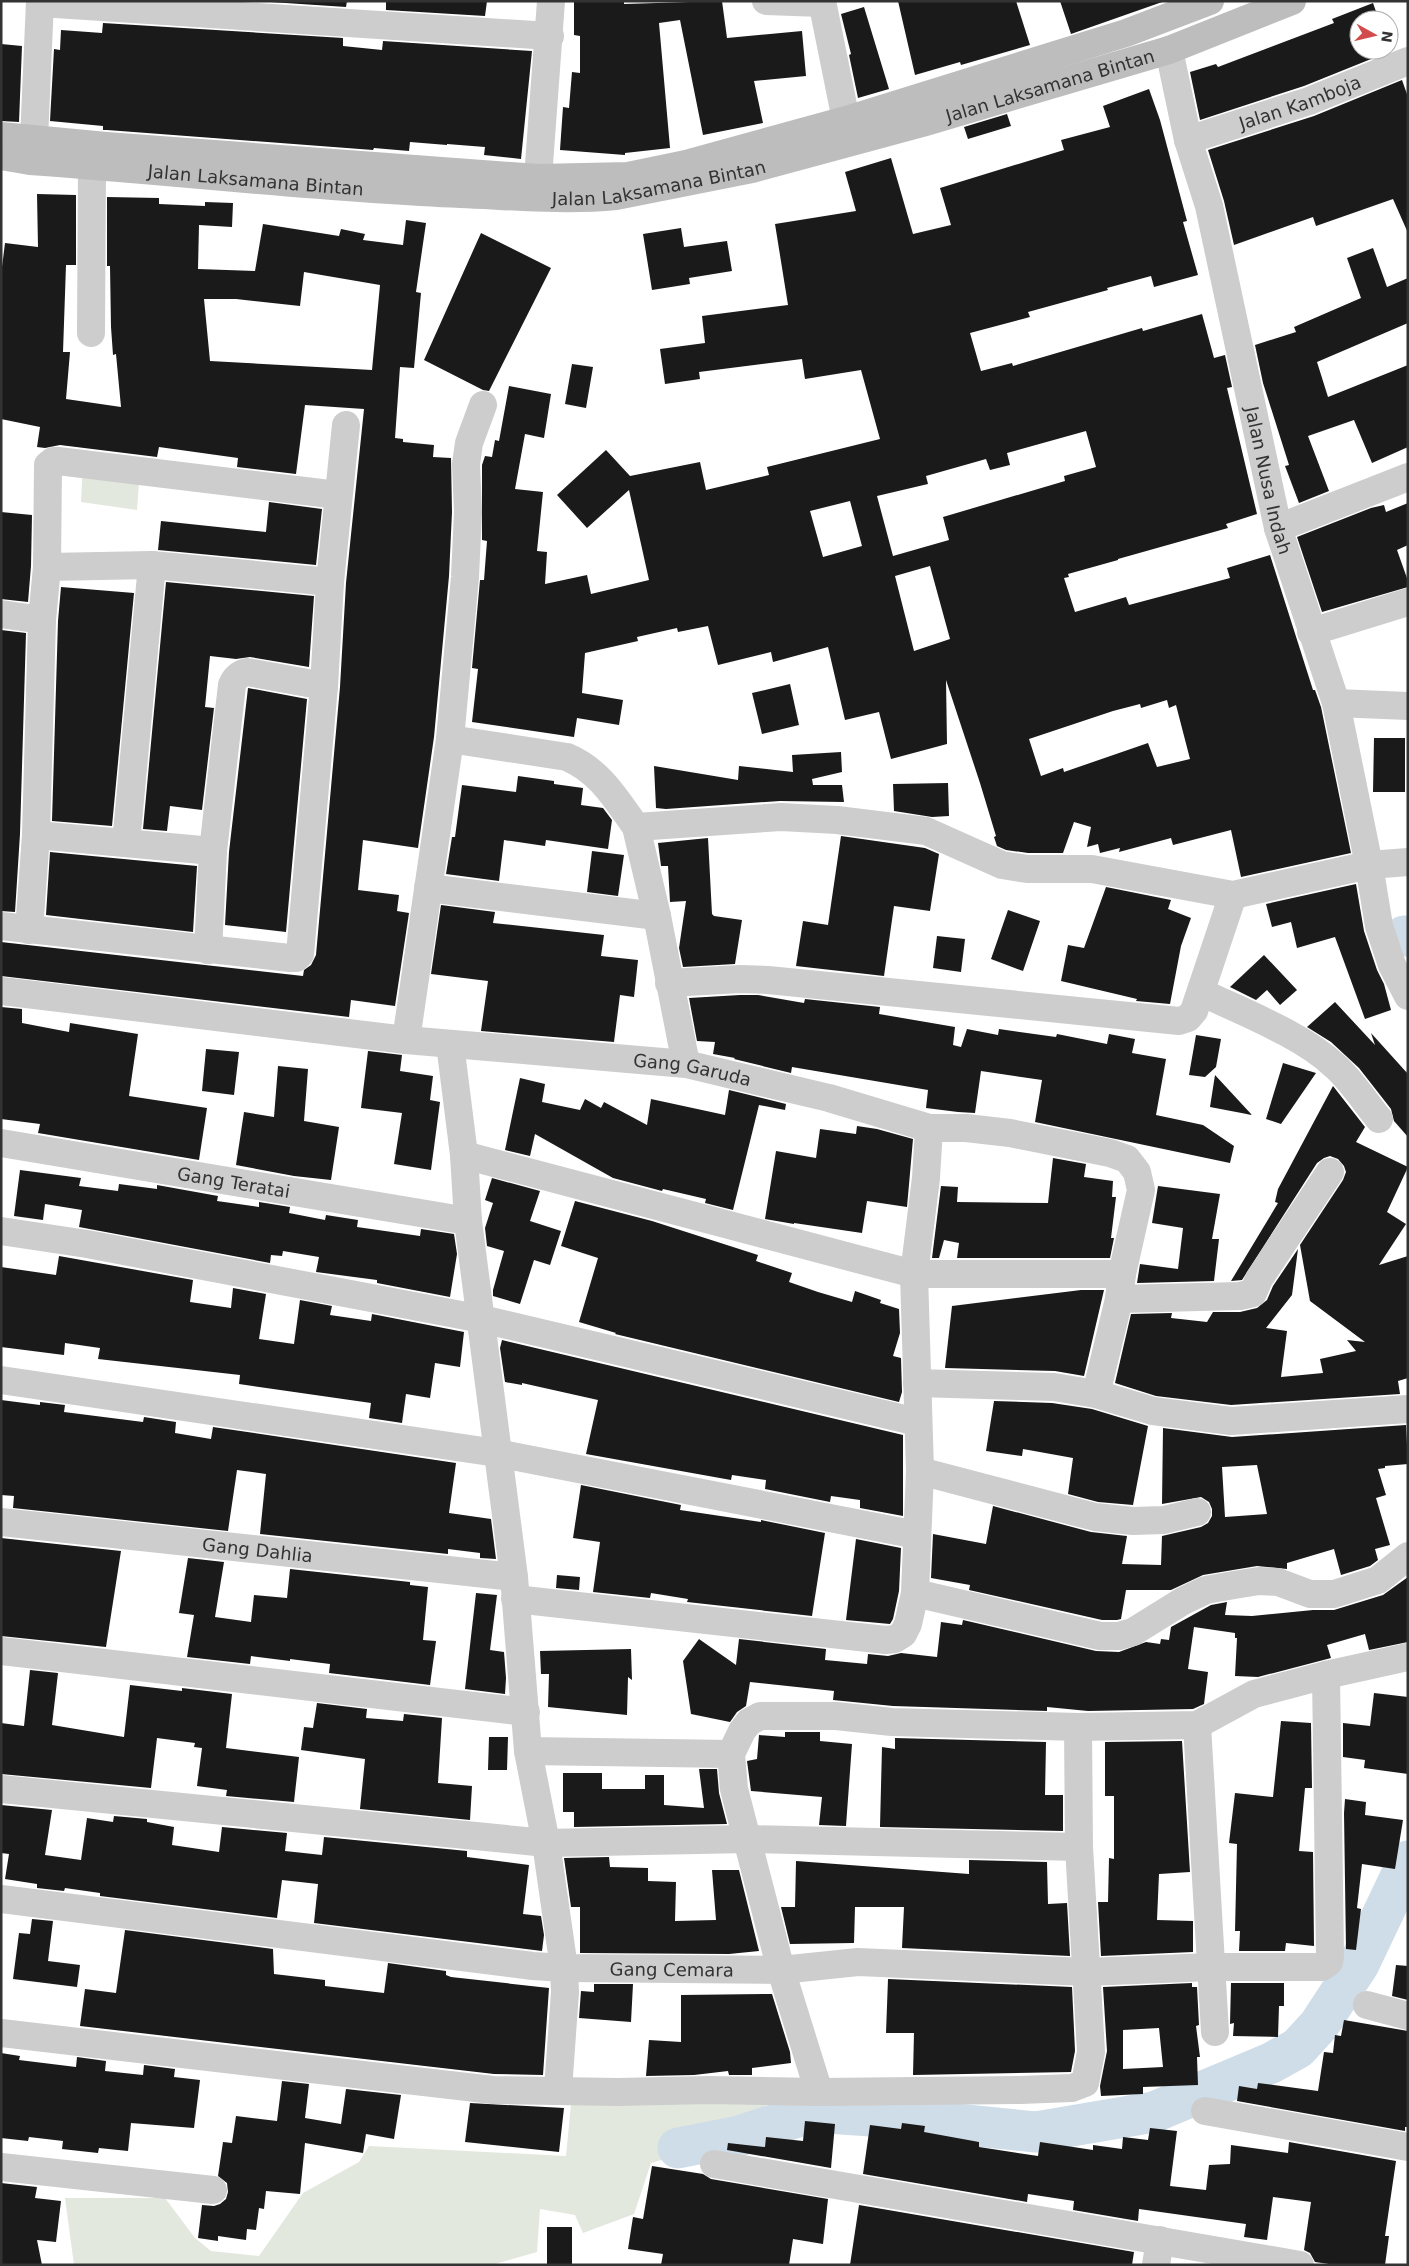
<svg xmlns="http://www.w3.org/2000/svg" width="1409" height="2266" viewBox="0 0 1409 2266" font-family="'DejaVu Sans',sans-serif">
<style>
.green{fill:#e2e8dd}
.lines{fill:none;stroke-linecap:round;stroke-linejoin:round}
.river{stroke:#cfdde8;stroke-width:41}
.building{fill:#1a1a1a;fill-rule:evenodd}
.street{stroke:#cdcdcd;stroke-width:28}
.secondary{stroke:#bdbdbd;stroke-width:28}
.labels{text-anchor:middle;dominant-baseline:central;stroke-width:5;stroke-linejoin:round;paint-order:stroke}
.street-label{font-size:18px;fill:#333;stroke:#fff}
</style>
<rect width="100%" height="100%" fill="#fff"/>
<path class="green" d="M83,461L140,469L137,510L81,502Z
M774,2097L731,2140L651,2163L634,2214L583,2233L575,2215L540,2209L537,2252L491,2265H74L65,2198H165L195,2238L211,2251L259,2256L303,2193L359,2162L369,2146L566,2156L571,2104Z"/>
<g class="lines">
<path class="river" d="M1404,936H1408
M678,2148L739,2136L813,2112L885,2117L1036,2132L1154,2112L1271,2063L1298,2048L1319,2025L1359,1964L1408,1861"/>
</g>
<path class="building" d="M255,1H347L346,7Z
M386,1H487L485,16L386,10Z
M574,1H624V4L722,1L727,38L802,31L806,76L754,81L763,123L703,135L680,20L659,23L670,148L625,153V155L560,150L563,107L569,108L572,72L580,73V36L574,35Z
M898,1H1016L1030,45L961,65L960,62L915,75Z
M1060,1H1165L1071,34Z
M1373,3L1379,20H1359V50H1389V46L1391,51L1304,86L1200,120L1190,72L1216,64L1218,67L1334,23L1332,19Z
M864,7L889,89L858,98L849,55L851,54L841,14Z
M103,23L343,38V46L382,50L383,41L532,51L521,159L484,155L485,147L447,144V145L410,142L409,151L374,148L373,150L107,130H103V126L50,121L54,49L60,50L61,30L102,33Z
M1,44L22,46L19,122L1,121Z
M1402,80L1408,97V233L1393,199L1316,226L1313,217L1234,245L1224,201L1208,150L1314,116Z
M1149,89L1160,120L1187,221L1183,222L1198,275L1154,287L1151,276L1107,288L1108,290L1028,312L1030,317L970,333L981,371L1012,363L1013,366L1142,328L1143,331L1202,314L1214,358L1225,355L1232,387L1227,388L1257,514L1226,524L1228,528L1118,559V560L1068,574L1069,577L1064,578L1075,612L1126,597L1129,605L1230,578L1227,568L1270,555L1313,690H1315L1321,707L1351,853L1241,877L1231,830L1173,845L1171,838L1119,852L1120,848L1100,853L1098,844L1087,847L1091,827L1074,822L1063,853H1028L1006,850L997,846L994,837L996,836L980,783L946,680L947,744L891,759L879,712L845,720L828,647L773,662L771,652L718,665L708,626L678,632L677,628L637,637L638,641L585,653L582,693L623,700L619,725L577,718L574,737L472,722L478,669L472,668L480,580H484L487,541L482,540V465L485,456L492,457L495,440L499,441L509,386L551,394L544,438L525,434L515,489L543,492L537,551L547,552L545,584L587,575L591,594L649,580L629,490L587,528L557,495L606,450L630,476L700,462L706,490L769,475L767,467L880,439L861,370L805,379L802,359L699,372L700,379L665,384L660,349L705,343L702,316L788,305L775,224L856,211L845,172L891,158L913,234L951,225L940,188L1064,150L1061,140L1110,127L1103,106ZM1086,431L1096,467L1064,476L1065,481L943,517L949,540L893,556L877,496L928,484L926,476L986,459L990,470L1010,465L1007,453ZM850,501L862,546L823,557L810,511ZM930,566L950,639L914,651L895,576ZM1167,700L1169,708L1176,705L1190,759L1157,767L1148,743L1064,772L1063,768L1041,776L1029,739L1113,711L1140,704L1141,708Z
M1007,114L1011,126L968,139L964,127Z
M37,194L76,195V265H66L63,352H70L66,399L121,407L116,354L113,355L111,327L110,266H107V197L159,198V204L205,206V202L233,203L232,227L199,225L198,269L255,271L263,224L339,236L341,229L365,234L363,240L403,245L406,220L426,223L416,292L421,293L414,368L400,367L395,438L403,439V442L434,445L433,457L451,458L452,512L449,576L434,737L418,848L363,840L358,890L399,895L397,911L409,913L395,1006L351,1000L349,1017L1,976V942L303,976L304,970L311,965L316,955L340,687L346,583L364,409L305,405L296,474L237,467L238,458L159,447L157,457L60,445L45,448L37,447L40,427L1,419V275L5,243L38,247ZM304,272L380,285L372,370L210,361L204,299H236L300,306Z
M681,228L684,247L727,241L732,271L689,278L690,284L652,290L643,234Z
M481,233L551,268L489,391L483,390L424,360Z
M1373,248L1387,287L1408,278V323L1317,362L1328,397L1408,365V447L1372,463L1354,420L1308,436L1329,491L1299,503L1285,466L1289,465L1263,383L1255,345L1296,332L1294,327L1361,298L1347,258Z
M572,364L593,367L586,408L565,404Z
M269,502L322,509L316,565L158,550L161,521L266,532Z
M1408,503V545L1397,550L1408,581V587L1322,612L1297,537L1371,508L1384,505L1386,512Z
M1,512L32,515L31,566L28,602L1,599Z
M166,582L314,596L309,667L250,657L236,659L210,656L205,707L214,708L202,810L170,806L167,831L143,829Z
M61,587L134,593L112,826L52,821L58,621Z
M1,630L26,633L20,834L15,912L1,911Z
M790,684L799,725L762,734L752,693Z
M248,688L307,699L286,932L225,925L229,852Z
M1374,738H1405V792H1373Z
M841,752L842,772L812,779L813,785H842L844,802L780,801L666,809L656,808L654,766L738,780L739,766L793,772L792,755Z
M518,776L554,781V784L583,788L581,805L603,808L612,820L608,849L546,840L545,846L504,840L499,881L446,874L452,837H455L462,785L516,792Z
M948,783L949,816L932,817L894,811L893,784Z
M841,836L925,848L939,854L930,911L894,906L884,976L796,966L803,921L828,925Z
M708,838L712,914L714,916L742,920L735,964L683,967L679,948L686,901L670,902L668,866H661L658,843Z
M592,851L624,855L618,896L587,892Z
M50,852L197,866L193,932L46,915Z
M1356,884L1364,931L1377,970L1384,984L1391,1010L1365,1019L1335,937L1297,948L1291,922L1272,927L1266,904Z
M1106,887L1171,900L1168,909L1191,918L1181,946L1170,1004L1136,1001L1137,999L1061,981L1068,945L1084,948Z
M441,905L495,912L493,923L604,935L601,956L638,960L634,997L620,995L614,1042L481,1031L488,981L431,974Z
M1008,910L1040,921L1023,971L991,959Z
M937,936L965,939L961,972L933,968Z
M1264,955L1297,990L1280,1005L1267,990L1256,1000L1230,987Z
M740,995H758L804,1003L805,999L880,1007L879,1014L955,1027L953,1045L961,1047L967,1029L998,1035L999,1029L1056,1037L1057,1034L1107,1044L1109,1034L1135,1039L1132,1053L1166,1059L1156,1115L1203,1125L1234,1146L1230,1163L1035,1122L1042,1080L981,1071L975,1113L958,1112L926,1108L928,1090L792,1067L791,1073L734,1059L735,1058L713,1054L715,1042L697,1041L689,998Z
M1335,1002L1375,1045L1371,1033L1408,1074V1137L1394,1121L1391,1109L1359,1068L1331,1042L1307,1027Z
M1,1007L22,1009V1023L69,1032L70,1023L138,1034L129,1096L207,1108L199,1160L38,1133L40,1124L1,1119Z
M1196,1035L1221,1039L1216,1067L1205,1077L1189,1075Z
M206,1049L239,1052L234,1095L202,1091Z
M368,1051L402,1055L400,1071L433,1076L430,1100L440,1102L431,1170L394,1164L402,1113L361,1108Z
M1283,1063L1316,1073L1281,1124L1266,1119Z
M278,1066L308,1069L304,1121L339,1127L331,1180L294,1176L236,1165L244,1112L274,1117Z
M1215,1075L1252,1115L1210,1107Z
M520,1078L545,1084L542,1102L580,1110L585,1099L601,1108L604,1102L647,1125L651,1099L725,1115L729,1090L786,1104L785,1110L759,1105L733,1210L705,1203L706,1199L663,1189L662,1191L613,1178L535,1134L530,1156L505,1150Z
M1333,1086L1365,1127L1356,1142L1408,1167L1387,1212L1406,1224L1379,1265L1408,1256V1378L1398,1381L1400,1394L1231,1405L1156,1396L1115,1383L1131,1314L1172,1313L1171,1318L1207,1322L1213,1312H1240L1257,1308L1267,1300L1273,1286L1298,1249L1292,1295L1266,1328L1287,1331L1281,1377L1323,1373L1320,1359L1356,1351L1347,1340L1365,1342L1310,1301L1300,1245L1343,1180L1346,1172L1344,1166L1338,1159L1330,1156L1324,1158L1317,1163L1242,1280L1231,1281L1278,1203L1275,1202L1278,1189Z
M857,1126L877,1129L913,1139L907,1207L867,1201L862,1233L794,1223V1224L765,1219L776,1151L816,1158L820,1129L856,1134Z
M1053,1158L1086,1164L1084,1177L1113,1181L1112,1197H1116L1111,1238H1114L1110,1258H957L959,1243L944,1240L939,1258H932L941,1186L958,1187L957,1202L1048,1203Z
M20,1170L81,1178L79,1186L118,1191L119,1184L157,1189V1185L218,1196L217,1201L259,1207V1202L290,1207L289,1213L325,1220L326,1215L358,1220L357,1227L420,1236L421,1229L454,1234L457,1254L450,1297L377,1283V1280L316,1272L319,1257L283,1251L282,1256L271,1255L270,1263L79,1227L82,1210L45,1204L43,1220L14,1216Z
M492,1178L540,1191L530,1221L561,1231L550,1265L534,1260L520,1304L493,1296V1290L504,1251L487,1246L485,1228L493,1203L485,1200Z
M1158,1186L1220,1194L1212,1239H1219L1214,1281L1137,1283L1140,1264L1178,1269L1183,1228L1152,1223Z
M575,1201L652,1221L758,1255L756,1261L792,1273L789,1282L818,1292L852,1302L855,1291L881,1300L880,1303L899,1309L900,1333L893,1356L901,1358L902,1392L899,1402L615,1334L616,1333L579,1322L598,1258L561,1246Z
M59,1256L193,1280L190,1302L231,1308L233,1288L266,1294L259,1339L294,1344L300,1300L332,1306L330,1315L371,1321L372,1314L464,1332L460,1367L435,1363L430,1398L406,1394L402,1423L369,1418L371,1403L239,1384L240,1375L98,1359L100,1348L65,1343L64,1355L1,1347V1267L56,1275Z
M1081,1290H1104L1084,1376L1055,1371L945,1368L952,1306Z
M502,1340L903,1435V1516L860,1508V1500L831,1496L830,1502L765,1489L766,1480L732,1475L731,1480L586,1454L598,1400L522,1383V1385L505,1382L500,1348Z
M1,1400L40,1405V1402L65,1405L64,1412L143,1422L144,1417L176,1422L175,1433L211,1439L213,1427L456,1463L449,1513L491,1519L496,1559L480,1558V1553L448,1549V1554L260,1534L266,1474L237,1470L228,1531L13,1508L14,1496L1,1495Z
M994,1401L1052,1403L1092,1409L1148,1426L1133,1505L1098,1502L1068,1494L1073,1458L1023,1449L1022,1456L986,1451Z
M1406,1425L1408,1464L1385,1466V1468L1378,1469L1386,1495L1376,1498L1390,1545L1375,1549L1378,1560L1370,1566L1341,1575L1334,1549L1287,1563V1569L1257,1566L1203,1575L1171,1590H1126L1121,1619L1117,1620H1102L969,1590L970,1585L931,1578L933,1534L986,1544L993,1506L1091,1532L1127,1536L1122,1564L1161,1565L1162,1536L1201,1527L1208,1523L1212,1516V1509L1209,1502L1201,1497L1162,1504L1163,1428L1232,1437ZM1257,1465L1267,1514L1225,1517L1222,1467Z
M581,1485L681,1505L680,1510L761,1522V1520L825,1533L812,1616L687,1602L688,1599L651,1593L650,1598L593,1592L600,1542L573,1538Z
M1,1538L121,1551L106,1647L1,1636Z
M856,1539L901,1548L899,1591L893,1619L890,1624L846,1620Z
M188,1558L224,1562L215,1617L251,1622L254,1595L287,1598L290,1569L410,1582V1585L428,1587L423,1640L436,1641L430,1685L329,1673L330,1664L290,1659V1661L251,1656L250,1664L187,1657L194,1615L179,1613Z
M557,1575L580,1577L579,1590L556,1588Z
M1408,1577V1642L1369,1650L1365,1634L1327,1645L1331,1658L1258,1677L1235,1676L1237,1638H1235V1633L1194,1627L1188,1669L1208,1672L1204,1704L1193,1709L1088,1711L1047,1707V1711L893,1706L833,1700L834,1691L750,1682L746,1706L737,1712L730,1722L691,1714L683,1661L699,1639L736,1665L739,1639L826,1649L825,1660L867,1664L868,1654L888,1656L901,1653L937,1657L941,1622L962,1625L963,1620L1096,1651L1119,1652L1146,1642L1160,1644L1161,1639L1169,1640L1171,1627L1211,1605L1227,1602L1225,1615L1252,1616L1313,1610H1334L1383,1595Z
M476,1593L497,1595L490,1650L504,1652L506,1678L505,1694L465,1689Z
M631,1649L632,1680L628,1677L627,1715L548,1707L549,1674H541L540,1651Z
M30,1670L58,1673L52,1725L124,1737L130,1685L182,1691V1688L232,1694L226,1748L299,1757L294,1802L226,1796L227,1790L197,1786L202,1748L194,1747L195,1743L157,1738L151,1788L1,1774V1723L24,1726Z
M1374,1693L1408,1697V1774L1364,1768L1365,1760L1343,1757V1723L1370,1726Z
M317,1703L367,1709L366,1718L403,1721L404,1714L442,1718L438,1783L472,1786L470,1820L360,1809L365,1759L301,1750L304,1727L313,1728Z
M1281,1721L1311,1723L1312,1788H1305L1299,1851L1313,1852L1314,1946L1286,1943L1285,1951H1239L1240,1931H1235L1237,1844L1229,1843L1235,1793L1273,1797Z
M785,1732H820V1741L852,1744L846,1826L819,1825L822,1797L751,1791L747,1761L757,1759L759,1735L785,1737Z
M489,1737H508L507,1770H488Z
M895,1738L1046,1742L1045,1795H1063V1831L880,1827L882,1747L895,1749Z
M1182,1741L1190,1872L1159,1874L1157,1920L1193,1921V1952L1101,1956L1098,1902H1108L1109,1858L1114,1859V1796H1105V1742Z
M699,1769H717L719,1793L727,1824L574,1827V1812H563V1773H602V1789H645V1775H664V1805L704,1808Z
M1345,1799L1366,1802L1365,1815L1403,1820L1395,1869L1362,1864L1357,1908L1361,1909L1356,1950L1346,1949L1344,1813Z
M1,1805L52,1810L45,1855L81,1860L87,1818L113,1822L114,1816L147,1819V1822L174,1827L172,1845L219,1852L222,1827L287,1833L285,1851L322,1855L324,1837L467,1851V1857L529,1865L523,1914L541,1916L544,1935L542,1951L314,1923L318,1884L282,1880L277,1918L100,1896V1893L65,1888L64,1891L37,1888V1884L5,1879L9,1854L1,1853Z
M609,1857L610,1867L648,1868V1881L676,1882L675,1921L716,1920L712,1870H739L759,1951L729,1954L580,1953V1907H571L564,1858Z
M969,1860L1047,1862L1048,1904L1067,1903L1070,1956L902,1948L904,1907H855L854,1943L790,1944L781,1907H795L796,1861L969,1874Z
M32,1919L53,1921L48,1961L80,1965L77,1987L13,1979L19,1933L30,1934Z
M125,1930L273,1949L274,1974L325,1980V1986L384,1993L388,1963L446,1971V1975L451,1977L549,1988L543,2075L494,2074L80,2026L85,1989L116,1993Z
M1396,1965L1408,1966V2000L1392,1996Z
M888,1979L1072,1987L1075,2051L1071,2072L913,2075L914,2033H886Z
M1192,1983V1987H1197L1199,2025L1196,2026L1200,2057H1197L1198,2085L1143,2087V2094L1101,2096L1100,2086L1107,2051L1103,1987ZM1159,2028L1163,2067L1123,2069V2030Z
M1231,1983H1284V2006H1279L1278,2037L1233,2036L1234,2023L1230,2024Z
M594,1984H633L631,2022L579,2018L581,1991L594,1992Z
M772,1994L790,2052L791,2063L752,2068V2075H729L728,2071L694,2075L646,2076L649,2040L681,2042V1995Z
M1344,2020L1408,2031V2127H1405V2131L1237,2101L1239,2086L1257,2089L1258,2083L1318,2091L1324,2052L1333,2053L1335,2035L1341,2036Z
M1,2053L20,2056L19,2060L76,2067L77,2057L106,2061L105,2071L143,2075L144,2065L175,2069L174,2077L200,2080L194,2128L131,2123L128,2151L99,2148L98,2153L62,2149L63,2141L29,2137L28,2141L1,2138Z
M282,2081L309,2084L305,2118L341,2124L346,2089L401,2095L394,2139L366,2134L363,2153L305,2143L300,2194L266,2191L264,2209L259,2208L256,2230L247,2229L246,2240L218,2236V2241L198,2238L202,2205L214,2206L220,2204L226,2199L228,2192L227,2183L218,2176L223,2142L232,2143L236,2116L277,2121Z
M470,2103L564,2108L559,2152L465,2142Z
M805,2121L835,2124L831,2168L727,2150L728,2143L765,2147L766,2137L803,2141Z
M902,2123L925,2126L924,2132L979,2142V2147L1038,2156L1040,2142L1093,2150V2145L1122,2149L1123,2137L1148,2140L1150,2128L1177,2131L1170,2186L1206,2190L1209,2165L1230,2164L1231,2145L1288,2153L1289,2142L1396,2161L1385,2236H1389L1385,2265H1336L1315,2262L1310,2253L1304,2250L1311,2202L1273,2197L1267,2240L1244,2237L1246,2224L1139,2209L1138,2221L1073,2210L1074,2201L1028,2194L1027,2202L863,2174L870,2125L901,2129Z
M652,2166L703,2174L711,2179L828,2199L823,2244L793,2239L789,2265H661L663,2254L628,2249L633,2217L643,2219Z
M1,2183L37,2187L35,2198L61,2201L56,2242L37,2240L42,2265H1Z
M859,2205L1134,2252L1132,2265H850Z
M547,2227H572V2265H547Z"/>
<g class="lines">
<g class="street">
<path d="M766,1L822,3"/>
<path d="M822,1L846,120"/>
<path d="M40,3L550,36"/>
<path id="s1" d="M1169,50L1188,140L1209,206L1278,528L1336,703L1369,865L1379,926L1392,965L1408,996"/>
<path d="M34,140L40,1"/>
<path id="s2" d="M1188,140L1309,101L1408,61"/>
<path d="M538,178L551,1"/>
<path d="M91,333L92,166"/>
<path d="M1278,528L1408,477"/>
<path d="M47,567L152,565L330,582"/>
<path d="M1,614L42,620"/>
<path d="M1311,632L1408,602"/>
<path d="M1336,703L1408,706"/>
<path d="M450,739L567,757C600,771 616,799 636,827L781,817L837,820L926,831L1002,865L1027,869H1092L1233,895L1369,865L1408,862"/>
<path d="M636,827L657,916L686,1064"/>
<path d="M36,835L213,851"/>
<path d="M126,843L152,565"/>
<path d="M428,888L657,916"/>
<path d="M1,926L290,958H296L300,954L324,686L330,582L346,425"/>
<path d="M29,930L36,835L42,620L47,567L48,465L53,461H58L338,495"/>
<path d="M208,950L213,851L232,685C235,677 239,674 247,672L324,686"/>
<path d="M669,983L740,979L768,980L1179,1021L1188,1018L1194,1011L1233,895"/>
<path id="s3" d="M1,991L406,1040L686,1064L829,1098L929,1128H966L1010,1133L1110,1153L1127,1159L1137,1172L1141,1190L1122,1274L1119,1299L1096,1394"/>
<path d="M1201,992C1242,1012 1301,1034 1335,1066C1352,1081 1365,1102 1379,1119"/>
<path d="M406,1040L450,739L465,577L468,512L466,464L469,443L483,405"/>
<path d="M450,1044L464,1155L468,1221L514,1577L528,1751L546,1843L564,1968L565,1992L558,2090"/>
<path id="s4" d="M1,1143L468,1221"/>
<path d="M464,1155L914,1274H1122"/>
<path d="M1,1231L87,1244L482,1319L918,1422"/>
<path d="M1119,1299L1240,1296L1253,1293L1259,1279L1330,1172"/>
<path d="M1,1380L497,1453L917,1535"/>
<path d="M917,1383L1054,1387L1096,1394L1153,1411L1231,1421L1408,1409"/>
<path d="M920,1471L1095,1517L1133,1521L1164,1520L1197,1512"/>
<path id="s5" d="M1,1522L514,1577"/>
<path d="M915,1593L1100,1636H1119L1133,1632L1183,1601L1206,1590L1234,1585L1259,1581L1278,1582L1310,1594H1334L1378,1580L1408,1556"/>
<path d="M515,1599L886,1640L895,1639L903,1634L908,1624L915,1593L920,1471L914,1274L926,1178L929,1128"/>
<path d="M1,1651L526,1712"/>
<path d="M1197,1725L1215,2032"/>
<path d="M528,1751L731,1754"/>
<path d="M1,1789L546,1843L748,1839L1079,1847"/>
<path id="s6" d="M1,1899L533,1966L564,1968L781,1970L858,1962L1086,1972L1211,1967H1322L1329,1962L1330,1956L1326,1675"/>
<path d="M1367,2005L1408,2016"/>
<path d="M1,2033L493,2090L618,2092L709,2090L819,2092L781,1970L734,1789L731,1754L742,1731L749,1722L760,1716H836L892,1722L1078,1727L1197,1725L1254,1694L1326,1675L1408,1657"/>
<path d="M819,2092L1020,2090L1072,2088L1085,2083L1091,2052L1079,1847L1078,1727"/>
<path d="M1205,2111L1408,2147"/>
<path d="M714,2164L1300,2265"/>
<path d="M1,2167L213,2190"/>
<path d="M1156,2265L1160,2240"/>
</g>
<g class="secondary">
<path d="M1,136L106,146L538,178L628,176L686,164L846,120L1126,33L1210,1"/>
<path id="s7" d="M1,156L30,161C174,171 317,188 461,194C512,196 565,201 616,196L752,169L922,123L1169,50L1292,1"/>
</g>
</g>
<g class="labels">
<g class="street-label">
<text stroke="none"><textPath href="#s7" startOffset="1065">Jalan Laksamana Bintan</textPath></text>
<text stroke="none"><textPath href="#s2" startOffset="118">Jalan Kamboja</textPath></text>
<text stroke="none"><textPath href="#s7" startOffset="256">Jalan Laksamana Bintan</textPath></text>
<text stroke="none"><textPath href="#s7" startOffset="661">Jalan Laksamana Bintan</textPath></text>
<text stroke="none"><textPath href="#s1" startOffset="442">Jalan Nusa Indah</textPath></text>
<text stroke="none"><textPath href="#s3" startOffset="696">Gang Garuda</textPath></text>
<text stroke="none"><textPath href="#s4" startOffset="236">Gang Teratai</textPath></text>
<text stroke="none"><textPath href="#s5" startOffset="258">Gang Dahlia</textPath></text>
<text stroke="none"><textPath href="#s6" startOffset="675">Gang Cemara</textPath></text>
</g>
</g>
<rect width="1409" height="2266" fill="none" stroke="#333333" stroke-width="5"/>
<g transform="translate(1374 35) rotate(98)"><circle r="24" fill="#ffffff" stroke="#adadad"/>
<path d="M0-4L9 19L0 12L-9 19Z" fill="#d24c4d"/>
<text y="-8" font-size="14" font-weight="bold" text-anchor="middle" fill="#333333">N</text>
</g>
</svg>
